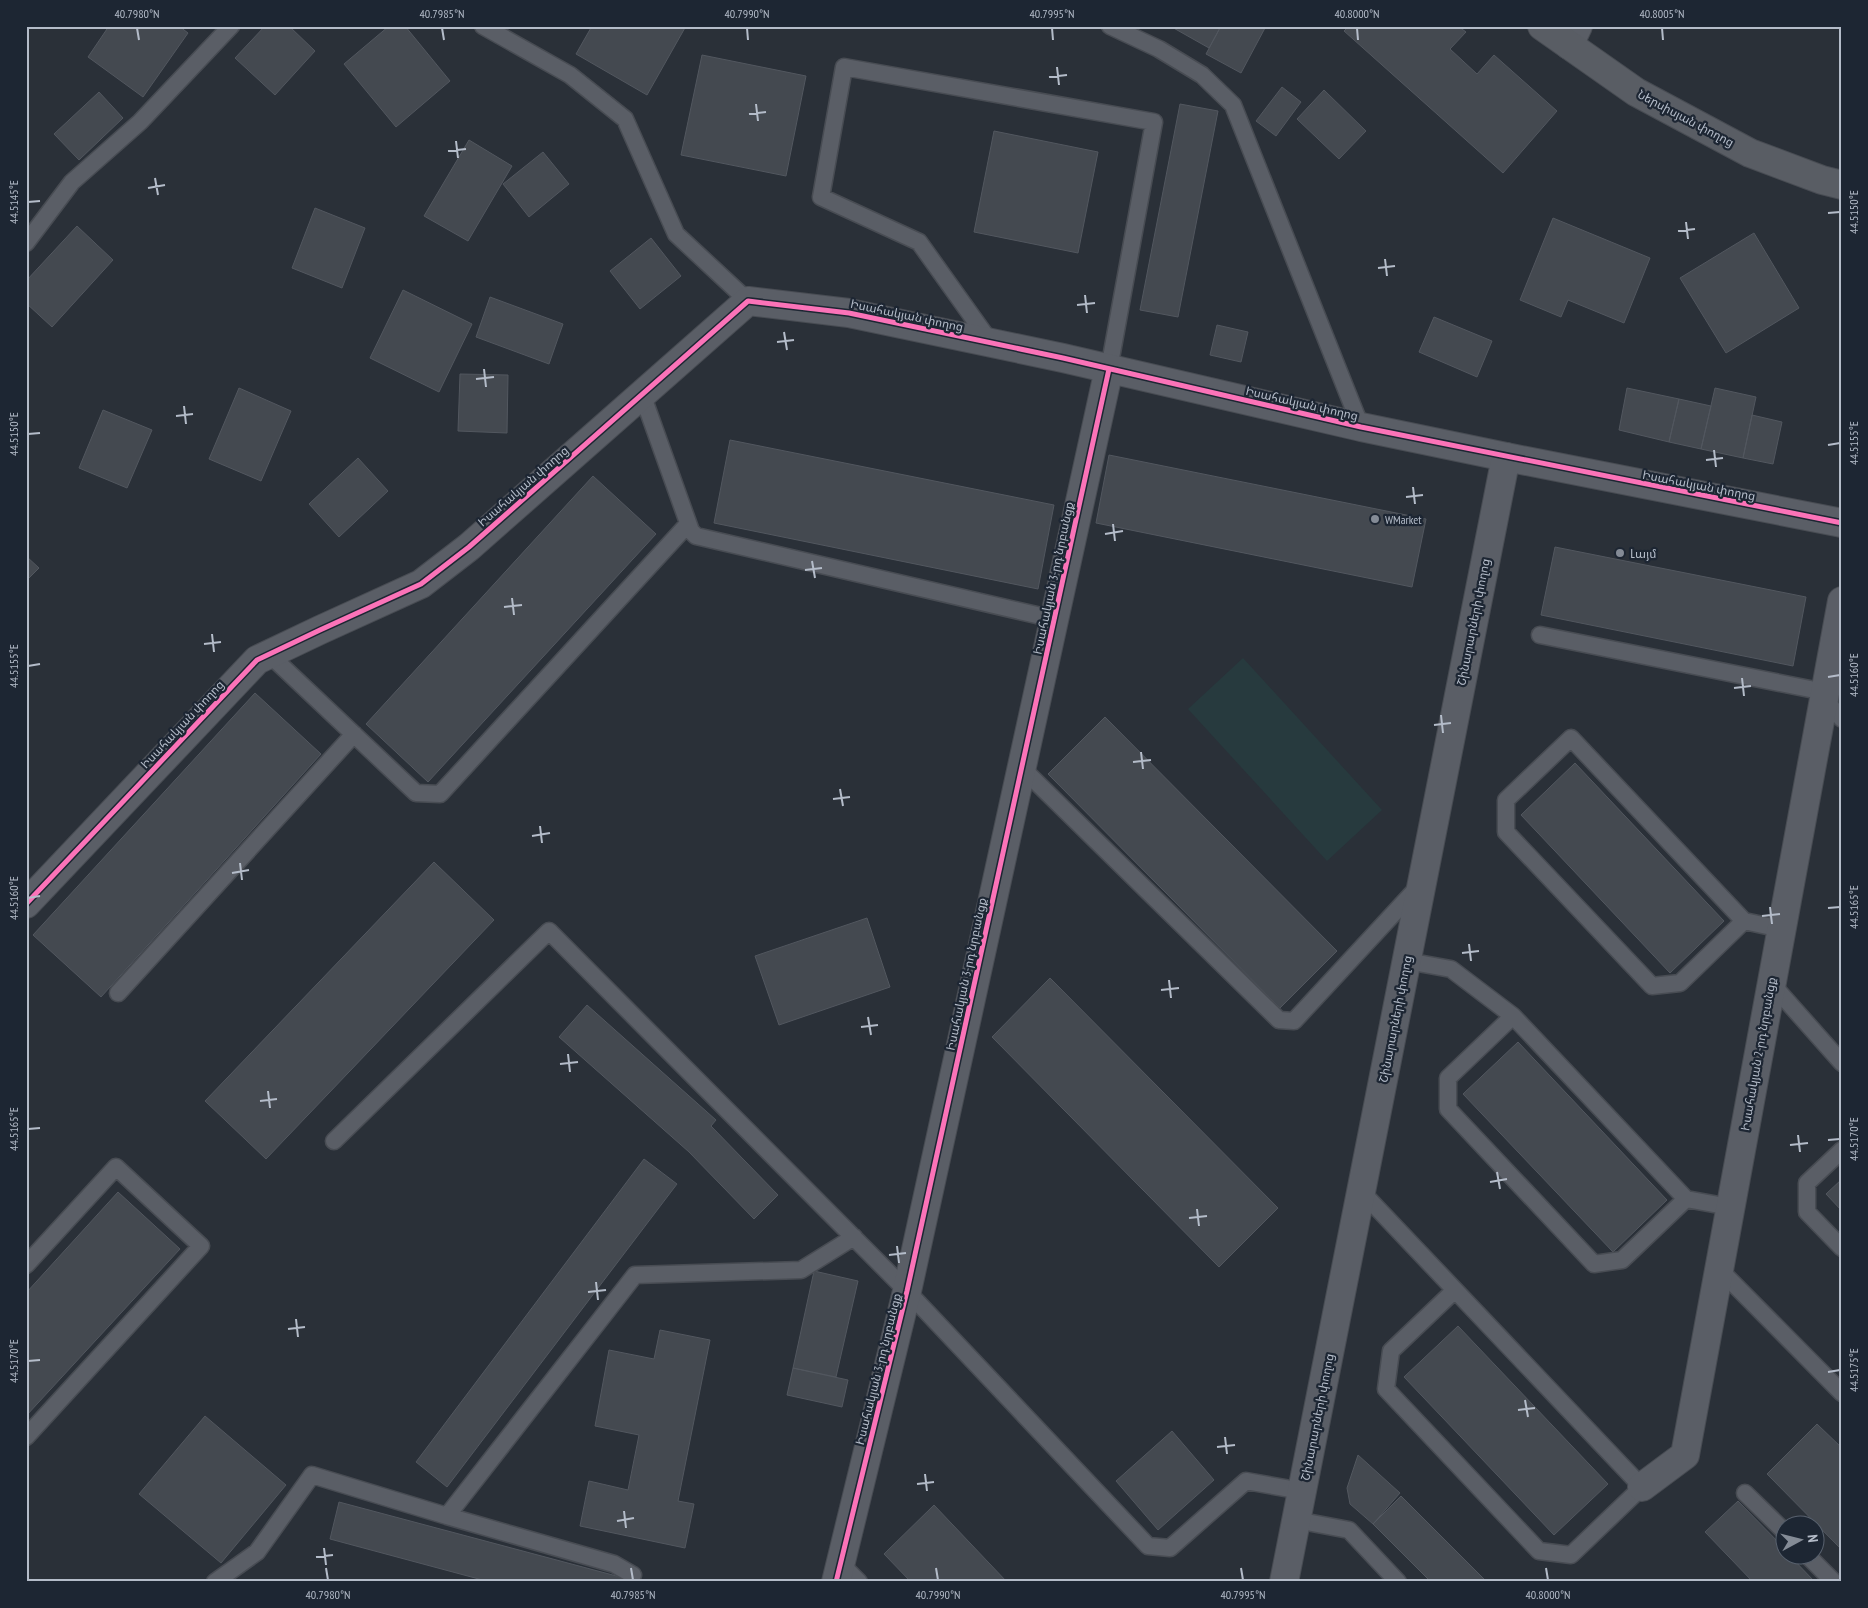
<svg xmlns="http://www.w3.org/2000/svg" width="1868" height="1608" viewBox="0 0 1868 1608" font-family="'PT Sans Narrow','Noto Sans Armenian',sans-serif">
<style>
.green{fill:#273a3e}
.building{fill:#444950;stroke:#52575f}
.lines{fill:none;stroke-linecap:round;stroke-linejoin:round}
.service-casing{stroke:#484c53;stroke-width:19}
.minor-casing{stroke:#484c53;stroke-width:30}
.tertiary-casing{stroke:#484c53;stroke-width:30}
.secondary-casing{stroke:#484c53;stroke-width:30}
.service{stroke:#5a5e66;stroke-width:16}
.minor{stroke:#5a5e66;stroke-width:28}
.tertiary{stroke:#5a5e66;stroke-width:28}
.secondary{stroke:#595d64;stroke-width:28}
.cycleway-casing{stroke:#1d2633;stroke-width:8}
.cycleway{stroke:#fb73b8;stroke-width:5}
.ticks{fill:none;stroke:#b4bcc9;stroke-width:2}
.poi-dot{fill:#848b96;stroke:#1d2633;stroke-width:2}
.labels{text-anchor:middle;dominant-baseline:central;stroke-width:4.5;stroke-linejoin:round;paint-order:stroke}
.street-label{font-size:12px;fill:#b4bcc9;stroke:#1d2633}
.poi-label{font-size:12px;fill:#b4bcc9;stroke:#1d2633;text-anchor:start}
.neatline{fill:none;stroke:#b4bcc9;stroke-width:2}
.ticks-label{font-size:12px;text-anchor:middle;fill:#b4bcc9}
</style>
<rect width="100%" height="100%" fill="#2a3038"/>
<path class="green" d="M1243,658L1382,810L1327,861L1188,709Z"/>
<path class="building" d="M109,26H179L188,33L143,97L88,57Z
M265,26H289L315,51L275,95L235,58Z
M389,26H405L450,81L396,127L344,64Z
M592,26H686L647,95L576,54Z
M1170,26H1221L1209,48Z
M1221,26H1263L1265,28L1241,73L1206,54Z
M1349,26H1458L1466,32L1450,49L1477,74L1494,55L1557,111L1503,173L1344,31Z
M702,55L806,76L786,176L681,155Z
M1282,87L1301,102L1276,136L1256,121Z
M1324,90L1366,131L1339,159L1297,119Z
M99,92L123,118L79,160L54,134Z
M1180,104L1218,111L1178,317L1140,310Z
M994,131L1098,152L1078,253L974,232Z
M469,140L512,166L468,241L424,216Z
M543,152L569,184L529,217L503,184Z
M315,208L365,228L342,288L292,268Z
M1553,218L1650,258L1624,323L1568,300L1561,317L1520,300Z
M77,226L113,260L52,327L26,303V281Z
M1754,233L1799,308L1726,353L1680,278Z
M651,238L681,276L640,309L610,271Z
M403,290L472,324L439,392L370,358Z
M490,297L563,324L549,364L476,337Z
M1434,317L1492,341L1477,377L1419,352Z
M1217,325L1248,332L1241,362L1210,355Z
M460,374L508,375L507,433L458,431Z
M239,388L291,411L261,481L209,459Z
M1627,388L1679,399L1669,442L1619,430Z
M1715,388L1756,397L1743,458L1701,449Z
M1679,399L1711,406L1701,449L1669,442Z
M103,410L152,430L127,488L79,468Z
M1752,415L1782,422L1773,464L1743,458Z
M730,440L1054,505L1038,589L714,523Z
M1109,455L1426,519L1412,587L1096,523Z
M358,458L388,491L339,537L309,504Z
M593,476L656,534L428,782L366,724Z
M1555,547L1806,597L1793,666L1541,615Z
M26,556L39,568L26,581Z
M255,693L321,754L101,997L33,935Z
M1105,717L1337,951L1280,1008L1048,774Z
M1575,763L1724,921L1670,973L1521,815Z
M434,862L494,920L266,1159L205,1101Z
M867,918L890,987L779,1025L755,956Z
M1050,978L1278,1208L1219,1267L992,1037Z
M587,1005L716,1120L711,1126L778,1195L754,1219L689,1152L559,1037Z
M1518,1042L1667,1200L1613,1252L1463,1094Z
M644,1159L677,1184L447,1487L416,1462Z
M1842,1179V1211L1826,1194Z
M118,1192L180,1249L26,1416V1293Z
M814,1271L858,1281L836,1377L793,1368Z
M1458,1326L1608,1484L1554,1535L1404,1377Z
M660,1330L710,1340L678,1501L694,1504L685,1548L580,1526L589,1481L628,1490L639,1435L595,1426L609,1350L654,1359Z
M793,1368L848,1380L842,1407L787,1395Z
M205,1416L286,1485L221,1563L139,1494Z
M1817,1424L1842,1448V1550L1767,1474Z
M1172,1431L1214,1480L1158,1530L1116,1481Z
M1358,1455L1400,1493L1373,1524L1350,1504L1347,1488Z
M1401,1496L1487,1582H1431L1373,1524Z
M1738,1501L1786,1550V1556H1790L1815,1582H1753L1705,1532Z
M339,1502L639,1582H490L330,1539Z
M934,1505L1007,1582H911L884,1554Z"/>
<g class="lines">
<defs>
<path id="service" d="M483,26L570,75L625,119L676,234L748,301
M1110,26L1159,49L1202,75L1233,105L1361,427
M26,243L72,182L140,122L231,26
M991,343L919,242L821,197L844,67L1154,122L1109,369
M642,394L691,531L696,536L1054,619
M1540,635L1825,692
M270,655L416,793L440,794L688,524
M1824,699L1842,719
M1022,768L1279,1020L1294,1021L1420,885
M1744,921L1571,738L1506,800V832L1652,986L1680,983L1744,921L1781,929
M1407,961L1451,969L1513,1016
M1771,983L1842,1063
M118,993L354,734
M334,1141L549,931L907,1291L1148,1546L1170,1548L1246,1481L1302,1491
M1842,1150L1807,1183V1212L1842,1248
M1361,1191L1642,1487L1571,1555L1539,1551L1386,1389L1391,1351L1455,1290
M1686,1199L1513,1016L1448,1078V1109L1594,1264L1622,1260L1686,1199L1730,1207
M26,1265L116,1167L201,1246L26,1437
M1719,1269L1842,1393
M1745,1493L1786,1533
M447,1516L614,1564L633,1575
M1296,1520L1349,1530L1398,1582
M1808,1556L1834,1582
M841,1564L859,1582
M215,1582L257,1552L312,1475L447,1516L635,1275L801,1270L854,1237"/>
<path id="minor" d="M1569,45L1578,26
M26,904L257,660L320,630L421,584L469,547L748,301L849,313L1063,358L1361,427L1506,457
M1642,1487L1685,1455L1842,601
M836,1582L907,1291L1109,369"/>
<path id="tertiary" d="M1284,1582L1506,457L1842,523"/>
<path id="secondary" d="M1542,26L1636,92L1750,153L1822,180L1842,185"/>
</defs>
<use href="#service" class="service-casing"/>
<use href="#minor" class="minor-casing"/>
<use href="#tertiary" class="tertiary-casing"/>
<use href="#secondary" class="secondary-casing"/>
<use href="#service" class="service"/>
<use href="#minor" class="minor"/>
<use href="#tertiary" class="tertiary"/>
<use href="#secondary" class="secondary"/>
<defs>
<path id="cycleway" d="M26,904L257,660L320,630L421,584L469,547L748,301L849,313L1063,358L1361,427L1842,523
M836,1582L907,1291L1109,369"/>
</defs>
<use href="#cycleway" class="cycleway-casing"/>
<use href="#cycleway" class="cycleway"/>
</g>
<path class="ticks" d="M137,28L139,40M442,28L444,40M747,28L748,40M1052,28L1053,40M1357,28L1358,40M1662,28L1663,40M1057,67L1059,85M1049,77L1067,75M756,104L758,121M749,114L766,112M456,141L458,158M448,151L466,149M155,178L158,195M148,188L165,185M28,202L40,201M1828,213L1840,212M1686,222L1688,239M1678,231L1695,229M1385,259L1387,276M1378,268L1395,266M1085,295L1087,313M1077,305L1095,303M784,332L787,350M777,342L794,340M484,369L486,387M476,379L494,377M184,406L186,424M176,416L193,414M28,434L40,433M1828,445L1840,443M1714,450L1716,467M1706,460L1723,458M1413,487L1415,504M1406,497L1423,495M1113,524L1115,541M1105,534L1123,531M812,561L815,578M805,570L822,568M512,598L514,615M504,607L522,605M212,634L214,652M204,644L221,642M28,666L40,664M1828,677L1840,675M1742,678L1744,696M1734,688L1751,686M1441,715L1443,733M1434,725L1451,723M1141,752L1143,769M1133,762L1151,760M840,789L843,806M833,799L850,797M540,826L542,843M532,836L550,833M240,863L242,880M232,873L249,870M28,898L40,896M1770,907L1772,924M1828,908L1840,907M1762,916L1780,914M1469,944L1471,961M1462,953L1479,951M1169,980L1171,998M1161,990L1179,988M868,1017L871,1035M861,1027L878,1025M568,1054L570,1072M560,1064L578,1062M268,1091L270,1108M260,1101L277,1099M28,1129L40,1128M1798,1135L1800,1152M1828,1140L1840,1139M1790,1145L1808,1143M1497,1172L1500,1189M1490,1182L1507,1179M1197,1209L1199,1226M1189,1218L1207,1216M897,1246L899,1263M889,1255L906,1253M596,1282L598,1300M588,1292L606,1290M296,1319L298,1337M288,1329L305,1327M28,1361L40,1360M1828,1372L1840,1370M1525,1400L1528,1417M1518,1410L1535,1408M1225,1437L1227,1454M1217,1447L1235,1445M925,1474L927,1491M917,1484L934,1482M624,1511L626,1528M617,1521L634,1518M324,1548L326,1565M316,1557L333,1555M326,1568L328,1580M631,1568L633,1580M936,1568L938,1580M1241,1568L1243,1580M1546,1568L1548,1580"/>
<g class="poi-dot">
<circle cx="1375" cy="519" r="5"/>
<circle cx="1620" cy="553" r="5"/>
</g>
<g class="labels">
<g class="street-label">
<text transform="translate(1686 118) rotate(28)">Ներսիսյան փողոց</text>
<text transform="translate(907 315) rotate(12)">Իսահակյան փողոց</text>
<text transform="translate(1302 403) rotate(13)">Իսահակյան փողոց</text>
<text transform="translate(1699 485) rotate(11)">Իսահակյան փողոց</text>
<text transform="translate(523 486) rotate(-41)">Իսահակյան փողոց</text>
<text transform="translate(1053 578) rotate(-78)">Իսահակյան 3-րդ նրբանցք</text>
<text transform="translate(1473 622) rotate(-79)">Շինարարների փողոց</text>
<text transform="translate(182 724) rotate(-47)">Իսահակյան փողոց</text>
<text transform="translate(966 974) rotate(-78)">Իսահակյան 3-րդ նրբանցք</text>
<text transform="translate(1395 1019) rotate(-79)">Շինարարների փողոց</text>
<text transform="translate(1758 1054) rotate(-80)">Իսահակյան 2-րդ նրբանցք</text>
<text transform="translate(878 1369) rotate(-76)">Իսահակյան 3-րդ նրբանցք</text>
<text transform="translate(1317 1417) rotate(-79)">Շինարարների փողոց</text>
</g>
<g class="poi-label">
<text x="1385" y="519">WMarket</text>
<text x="1630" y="553">Լայմ</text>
</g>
</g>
<rect width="1868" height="1608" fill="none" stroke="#1d2633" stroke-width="55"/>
<g transform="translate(1800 1540) rotate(83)"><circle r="24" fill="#1d2633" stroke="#59626f"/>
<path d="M0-4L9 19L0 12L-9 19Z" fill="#848b96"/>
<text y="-8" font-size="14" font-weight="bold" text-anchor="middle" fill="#b4bcc9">N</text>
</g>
<rect x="28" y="28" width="1812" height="1552" class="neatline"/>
<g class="ticks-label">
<text x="137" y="18">40.7980°N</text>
<text x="442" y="18">40.7985°N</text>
<text x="747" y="18">40.7990°N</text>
<text x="1052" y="18">40.7995°N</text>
<text x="1357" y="18">40.8000°N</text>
<text x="1662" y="18">40.8005°N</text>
<text transform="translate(14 202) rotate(-90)" y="4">44.5145°E</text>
<text transform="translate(1854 212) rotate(-90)" y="4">44.5150°E</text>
<text transform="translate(14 434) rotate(-90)" y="4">44.5150°E</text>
<text transform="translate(1854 443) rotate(-90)" y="4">44.5155°E</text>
<text transform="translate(14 666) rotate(-90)" y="4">44.5155°E</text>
<text transform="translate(1854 675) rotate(-90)" y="4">44.5160°E</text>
<text transform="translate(14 898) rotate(-90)" y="4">44.5160°E</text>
<text transform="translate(1854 907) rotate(-90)" y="4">44.5165°E</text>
<text transform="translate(14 1129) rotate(-90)" y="4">44.5165°E</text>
<text transform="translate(1854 1139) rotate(-90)" y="4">44.5170°E</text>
<text transform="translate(14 1361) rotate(-90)" y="4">44.5170°E</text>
<text transform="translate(1854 1370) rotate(-90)" y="4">44.5175°E</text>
<text x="328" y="1599">40.7980°N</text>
<text x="633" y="1599">40.7985°N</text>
<text x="938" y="1599">40.7990°N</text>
<text x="1243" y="1599">40.7995°N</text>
<text x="1548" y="1599">40.8000°N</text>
</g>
</svg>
